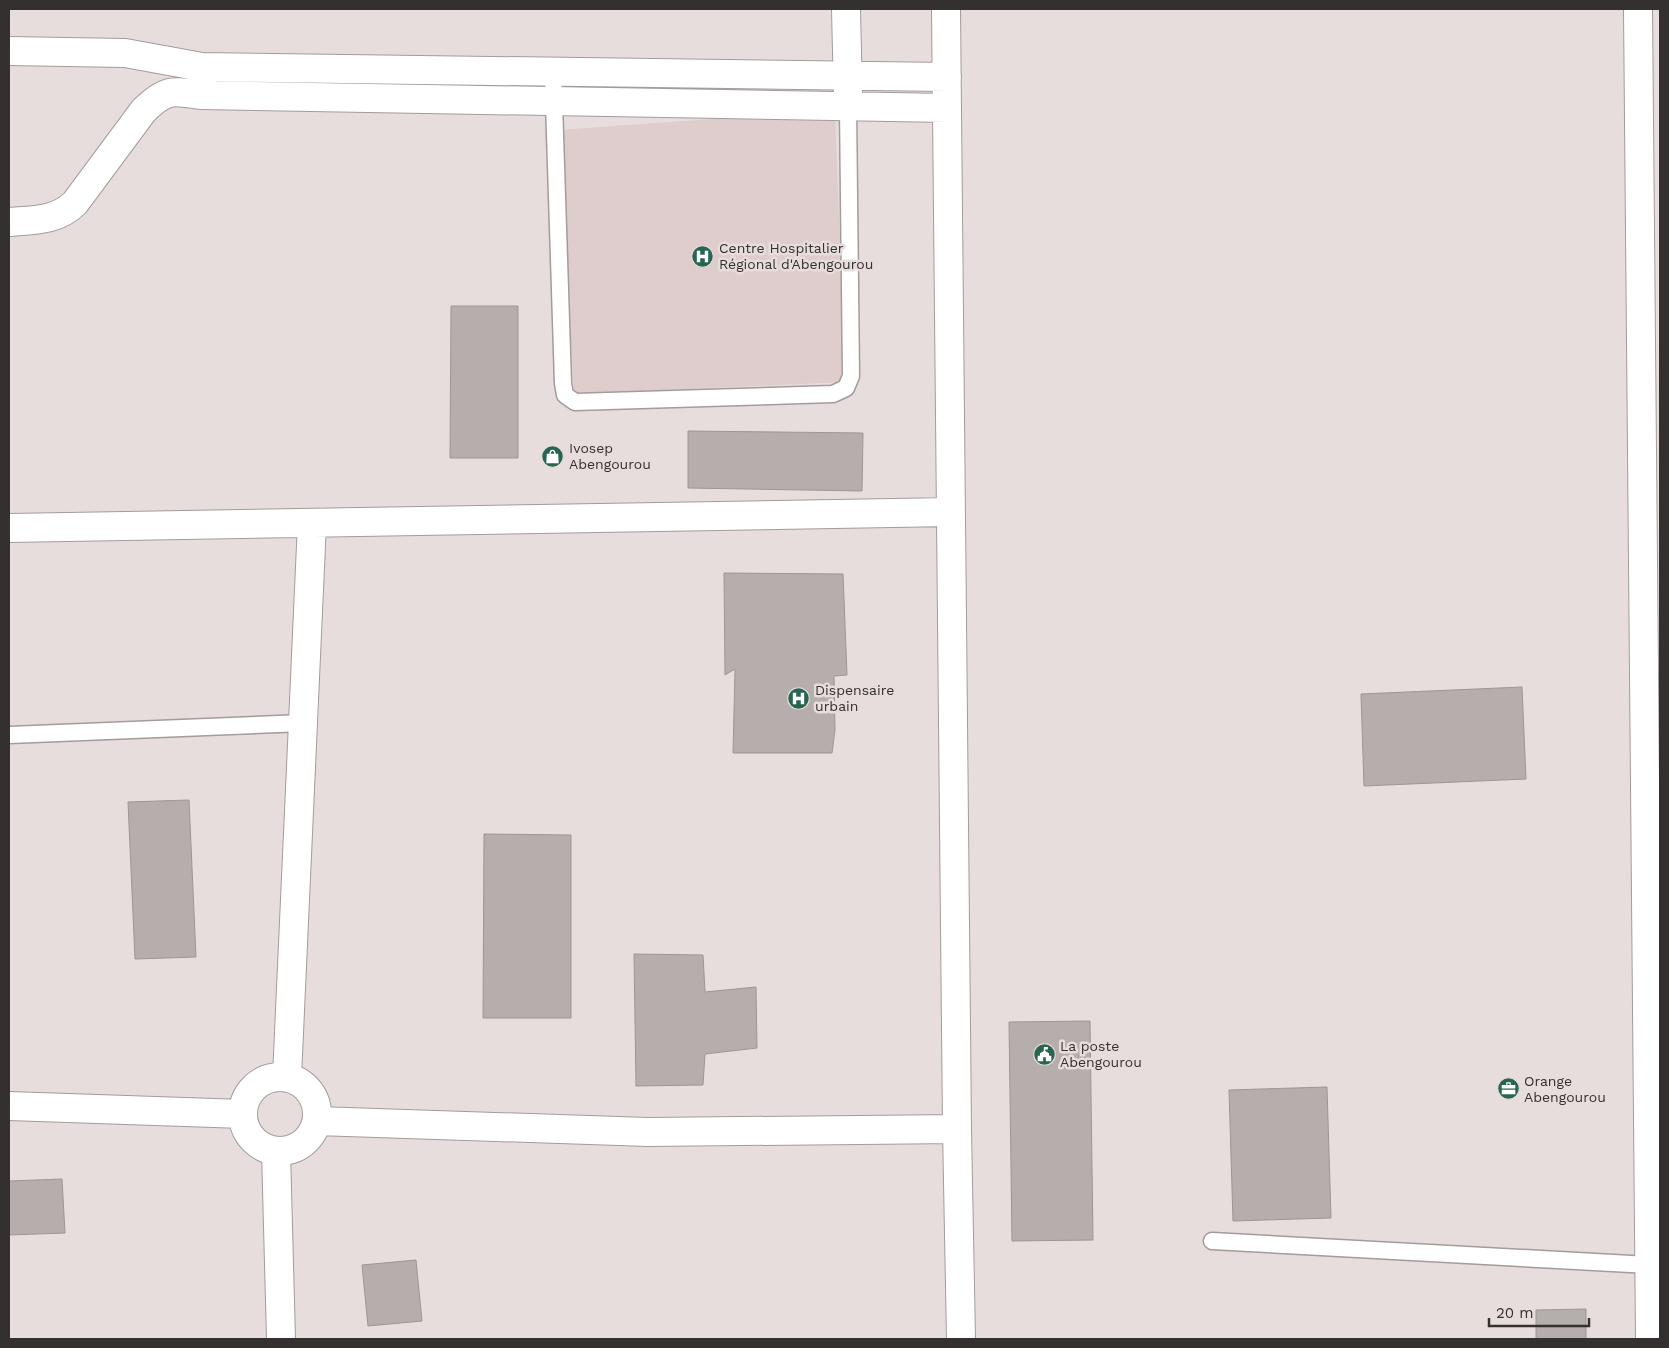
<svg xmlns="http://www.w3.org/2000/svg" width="1669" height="1348" viewBox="0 0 1669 1348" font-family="'Work Sans',sans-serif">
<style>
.built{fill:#dfcdcd}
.building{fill:#b6adad;stroke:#9e9595}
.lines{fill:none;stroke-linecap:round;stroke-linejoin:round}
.service-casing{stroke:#a49b9b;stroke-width:19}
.minor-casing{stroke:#a49b9b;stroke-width:30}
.tertiary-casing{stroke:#a49b9b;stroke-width:30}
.service{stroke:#fff;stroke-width:16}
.minor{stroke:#fff;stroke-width:28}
.tertiary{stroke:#fff;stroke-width:28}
.labels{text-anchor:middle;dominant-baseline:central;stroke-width:5;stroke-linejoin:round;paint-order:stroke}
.poi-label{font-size:14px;fill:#343030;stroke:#e7dddd;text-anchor:start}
</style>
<rect width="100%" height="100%" fill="#e7dddd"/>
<path class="built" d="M835,110L845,382L574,394L559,130Z"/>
<path class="building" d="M451,306H518V458H450Z
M688,431L863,433L862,491L688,488Z
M724,573L843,574L847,675L834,676L835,730L832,753H733L735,669L725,675Z
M1522,687L1526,779L1364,786L1361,694Z
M189,800L196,957L135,959L128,802Z
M484,834L571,835V1018H483Z
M634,954L703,955L705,992L756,987L757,1048L705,1054L703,1085L636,1086Z
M1090,1021L1093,1240L1012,1241L1009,1022Z
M1327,1087L1331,1218L1233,1221L1229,1090Z
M62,1179L65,1233L9,1235V1181Z
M416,1260L422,1321L368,1326L362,1265Z
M1586,1309V1339H1536V1310Z"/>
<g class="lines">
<defs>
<path id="service" d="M553,72L563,383L565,395L575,402L833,394L846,388L851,376L848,106
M9,735L303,723
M1212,1241L1649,1265"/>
<path id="minor" d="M846,9L848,95
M946,9L957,1129L961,1339
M9,51L125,53L202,67
M947,108L201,95L202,67L947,77
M9,222C33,220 57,221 75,203L144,110C167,88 172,91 201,95
M9,528L951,512
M243 1114a37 37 0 1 1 74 0a37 37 0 1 1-74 0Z
M287,1077L312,523
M9,1106L243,1114
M317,1121L648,1132L957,1129
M276,1151L281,1339"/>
<path id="tertiary" d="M1638,9L1650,1339"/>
</defs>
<use href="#service" class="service-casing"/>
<use href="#minor" class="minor-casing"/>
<use href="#tertiary" class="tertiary-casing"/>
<use href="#service" class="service"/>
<use href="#minor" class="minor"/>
<use href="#tertiary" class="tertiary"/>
</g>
<defs>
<symbol id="hospital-disc" viewBox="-11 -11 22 22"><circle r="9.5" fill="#286551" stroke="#e7dddd"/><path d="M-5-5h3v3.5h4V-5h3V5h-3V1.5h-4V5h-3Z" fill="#fff"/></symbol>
<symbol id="shop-disc" viewBox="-11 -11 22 22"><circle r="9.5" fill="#286551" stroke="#e7dddd"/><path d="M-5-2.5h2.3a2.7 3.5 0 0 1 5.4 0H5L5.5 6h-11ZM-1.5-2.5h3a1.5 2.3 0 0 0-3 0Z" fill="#fff"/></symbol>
<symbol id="civic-disc" viewBox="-11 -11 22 22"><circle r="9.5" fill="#286551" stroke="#e7dddd"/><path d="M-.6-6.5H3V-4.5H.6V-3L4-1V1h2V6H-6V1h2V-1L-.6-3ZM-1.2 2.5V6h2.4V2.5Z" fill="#fff"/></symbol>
<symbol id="office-disc" viewBox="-11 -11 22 22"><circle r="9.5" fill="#286551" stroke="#e7dddd"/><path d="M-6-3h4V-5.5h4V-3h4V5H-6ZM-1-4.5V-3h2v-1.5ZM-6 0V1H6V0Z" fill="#fff"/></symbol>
</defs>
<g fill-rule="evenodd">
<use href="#hospital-disc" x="690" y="244" width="25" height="25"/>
<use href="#shop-disc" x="540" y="444" width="25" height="25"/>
<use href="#hospital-disc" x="786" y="686" width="25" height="25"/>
<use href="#civic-disc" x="1032" y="1042" width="25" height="25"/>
<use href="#office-disc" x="1496" y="1076" width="25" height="25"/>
</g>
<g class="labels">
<g class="poi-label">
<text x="719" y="248">Centre Hospitalier<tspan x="719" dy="16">Régional d'Abengourou</tspan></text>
<text x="569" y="448">Ivosep<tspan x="569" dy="16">Abengourou</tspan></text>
<text x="815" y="690">Dispensaire<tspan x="815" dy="16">urbain</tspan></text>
<text x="1060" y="1046">La poste<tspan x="1060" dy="16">Abengourou</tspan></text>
<text x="1524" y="1081">Orange<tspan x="1524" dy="16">Abengourou</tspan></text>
</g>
</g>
<rect width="1669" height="1348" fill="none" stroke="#343030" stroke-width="20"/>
<path d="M1489 1318v8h100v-8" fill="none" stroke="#343030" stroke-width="2.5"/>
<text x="1496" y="1318" font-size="15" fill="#343030" stroke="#e7dddd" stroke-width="4" paint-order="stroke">20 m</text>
</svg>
